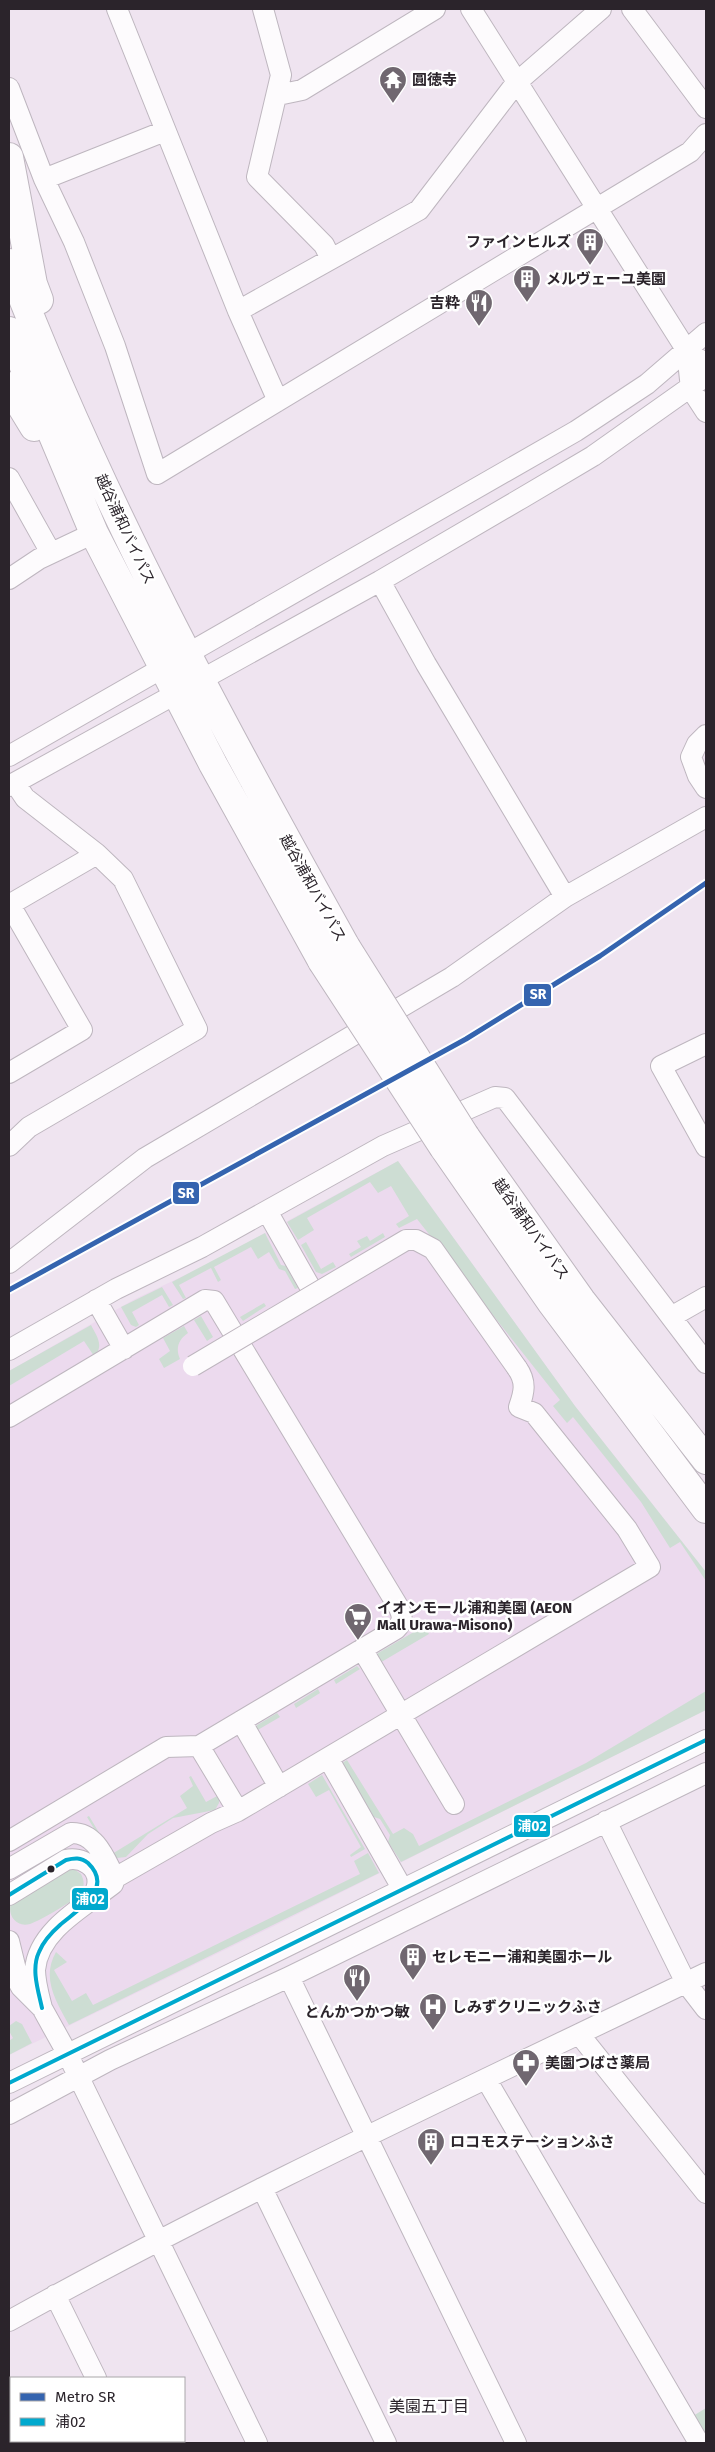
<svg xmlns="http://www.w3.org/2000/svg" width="715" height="2452" viewBox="0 0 715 2452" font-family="'Fira Sans','Noto Sans JP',sans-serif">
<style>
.built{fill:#ecdaee}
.green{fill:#cdddd3}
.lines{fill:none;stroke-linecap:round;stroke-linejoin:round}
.minor-casing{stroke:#beb6bf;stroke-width:22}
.highway-casing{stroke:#beb6bf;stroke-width:30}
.minor{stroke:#fdfbfd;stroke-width:20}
.highway{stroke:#fdfbfd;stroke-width:28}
.minor-bridge-casing{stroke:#beb6bf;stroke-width:22;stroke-linecap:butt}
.highway-bridge-casing{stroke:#beb6bf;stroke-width:30;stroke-linecap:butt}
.minor-bridge{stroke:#fdfbfd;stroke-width:20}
.highway-bridge{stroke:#fdfbfd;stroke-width:28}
.bus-1-casing{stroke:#fff;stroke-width:8}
.bus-1{stroke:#00a9ce;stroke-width:4}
.metro-1-casing{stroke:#fff;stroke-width:9}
.metro-1{stroke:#3564af;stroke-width:5}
.bus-dot{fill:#2b242b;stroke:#fff;stroke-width:2}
.labels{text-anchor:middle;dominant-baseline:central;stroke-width:5;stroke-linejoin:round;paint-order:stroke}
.poi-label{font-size:15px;font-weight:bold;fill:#2b242b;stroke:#fff;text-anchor:start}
.street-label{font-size:15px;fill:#2b242b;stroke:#fff}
.neighbourhood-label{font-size:16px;fill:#2b242b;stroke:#fff}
.line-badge{stroke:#fff;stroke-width:2}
.badge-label{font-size:14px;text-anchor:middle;font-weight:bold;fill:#fff}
</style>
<rect width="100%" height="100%" fill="#efe4f0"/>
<path class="built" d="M398,1161L575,1406L706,1572V1710L274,1926L9,2055V1371L135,1299L208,1264Z"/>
<path class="green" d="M398,1161L575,1406L706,1572V1581L680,1542L670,1548L641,1502L573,1417L567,1423L553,1406L560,1400L417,1219L399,1228L396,1224L409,1216L391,1186L378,1193L370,1182L307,1218L314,1230L298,1240L287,1222Z
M265,1233L281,1265L286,1266L298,1288L295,1289L285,1271L279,1269L269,1252L258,1259L251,1247L214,1267L221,1280L218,1282L211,1268L179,1285L186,1298L183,1299L172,1282Z
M383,1233L385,1237L351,1257L349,1254L361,1247L357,1241L367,1236L370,1241Z
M306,1242L321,1269L333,1262L336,1267L322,1274L316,1272L301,1245Z
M162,1287L173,1305L169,1307L162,1295L132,1312L139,1325L136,1327L131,1325L121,1307Z
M264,1303L266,1306L243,1321L240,1317Z
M201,1316L213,1337L207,1341L194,1320Z
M91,1325C96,1335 105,1346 94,1356L84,1341L9,1386V1371Z
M184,1326L188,1333C179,1339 175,1348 180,1359L164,1368L159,1359L170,1351L163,1338Z
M424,1626L429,1634L378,1664L373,1656Z
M357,1666L360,1669L336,1684L334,1680Z
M318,1689L320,1693L296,1708L294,1704Z
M706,1691V1710L401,1862L388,1842L390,1835L380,1819L374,1817L342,1763L347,1760L393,1834L404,1828L413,1834L419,1846L586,1763Z
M277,1713L280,1717L256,1731L254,1727Z
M322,1775L365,1849L351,1857L350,1855L361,1847L329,1790L316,1797L308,1784Z
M191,1776L206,1802L219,1795V1803L215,1810L173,1818L148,1834L126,1857L117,1858L110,1855L87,1817L89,1816L112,1854L187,1808L180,1796L193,1786L189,1777Z
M368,1853L379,1873L69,2025C56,2001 41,1978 56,1952L67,1962L54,1970L72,2001L86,1993L93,2005L360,1874L354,1861Z
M64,1869H74L81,1874C84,1880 85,1886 81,1893C76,1900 39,1921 30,1924C16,1928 7,1915 11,1903Z
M16,2021L22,2024L32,2043L9,2055V2041L13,2038L9,2031V2026Z
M706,2408V2438L693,2416Z"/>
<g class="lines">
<defs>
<path id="minor" d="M117,9L238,311L278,401
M263,9L281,75L257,177L324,245L331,259
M471,9L687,351L706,364
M632,9L706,108
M9,88L44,179L74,242L115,346L157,474L690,152L706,134
M278,95L302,90L435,9
M44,179L165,131
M238,311L419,210L516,83L601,9
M687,351L691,389L706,412
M9,478L51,553
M9,579L39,559L94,533
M380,581L426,664L565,897L706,817
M706,735L697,744L691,757L698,776L706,788
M9,756L576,431L647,384L706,333
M15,783L25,798L97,854
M9,786L380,581L522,498L593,456L706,376
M9,905L97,854L123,879L197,1029L29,1127L9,1146
M706,1044L661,1066L706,1147
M9,1073L82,1030L10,905
M267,1211L314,1294
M9,1263L145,1158L452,977L565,897
M96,1300L124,1349
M671,1317L706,1297
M9,1350L116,1289L202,1247L383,1146L495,1097L505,1098L706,1363
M9,1417L205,1300L214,1301L399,1608C403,1617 403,1622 396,1629L199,1746L238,1811
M362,1649L454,1804
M241,1721L279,1787
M328,1758L402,1888
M606,1821L686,1983L706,2009
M9,1841L166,1747L199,1746
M9,1869L71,1833C96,1832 105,1859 115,1878L113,1884C85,1906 38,1930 35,1970C35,1982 39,1996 42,2008
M115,1878L211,1823L238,1811L650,1567L627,1529L534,1413L519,1407C524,1393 527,1382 517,1368
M9,1895L66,1860C81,1856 101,1867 97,1886C96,1892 91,1898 87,1903
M9,1941L18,1978
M9,1965L21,1987L42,2008L67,2053L257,2443
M289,1977L516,2443
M579,2034L706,2193
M486,2079L699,2443
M9,2083L706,1740
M9,2114L110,2060L289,1977L706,1773
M262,2188L386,2443
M55,2295L96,2378
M9,2321C236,2195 472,2086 706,1973
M126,2441L127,2443"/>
<path id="highway" d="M9,157L33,284L39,300
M9,263C100,501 222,725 346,947
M9,331L94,533L213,764L322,961
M9,386L34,427
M465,1136L581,1300L706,1460
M444,1148L551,1302L706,1509"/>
</defs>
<use href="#minor" class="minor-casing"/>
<use href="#highway" class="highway-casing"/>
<use href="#minor" class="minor"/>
<use href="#highway" class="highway"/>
<defs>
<path id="minor-bridge" d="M193,1366L406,1240H416L433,1249L517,1368"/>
<path id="highway-bridge" d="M346,947L465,1136
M322,961L444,1148"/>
</defs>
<use href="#minor-bridge" class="minor-bridge-casing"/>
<use href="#highway-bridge" class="highway-bridge-casing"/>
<use href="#minor-bridge" class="minor-bridge"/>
<use href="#highway-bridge" class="highway-bridge"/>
<defs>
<path id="bus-1" d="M9,1895L66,1860C74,1858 81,1857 88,1863C115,1889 77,1910 60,1925C52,1932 43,1942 39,1952C31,1969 38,1990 42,2008
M9,2083L706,1740"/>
</defs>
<use href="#bus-1" class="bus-1-casing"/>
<use href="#bus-1" class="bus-1"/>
<defs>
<path id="metro-1" d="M9,1290L466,1039L600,956L706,883"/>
</defs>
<use href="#metro-1" class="metro-1-casing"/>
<use href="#metro-1" class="metro-1"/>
</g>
<defs>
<symbol id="temple-pin" viewBox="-11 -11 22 30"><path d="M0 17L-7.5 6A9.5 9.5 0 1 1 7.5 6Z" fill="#706770" stroke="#fff"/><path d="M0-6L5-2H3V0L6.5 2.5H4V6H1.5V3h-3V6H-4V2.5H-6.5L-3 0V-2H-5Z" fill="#fff"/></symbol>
<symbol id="building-pin" viewBox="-11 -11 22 30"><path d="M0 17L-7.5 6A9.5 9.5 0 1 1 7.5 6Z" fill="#706770" stroke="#fff"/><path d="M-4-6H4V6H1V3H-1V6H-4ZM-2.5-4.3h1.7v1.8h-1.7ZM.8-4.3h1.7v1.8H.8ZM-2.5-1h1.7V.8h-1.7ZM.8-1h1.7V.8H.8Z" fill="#fff"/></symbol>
<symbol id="restaurant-pin" viewBox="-11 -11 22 30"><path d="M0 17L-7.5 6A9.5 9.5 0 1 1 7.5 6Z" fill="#706770" stroke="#fff"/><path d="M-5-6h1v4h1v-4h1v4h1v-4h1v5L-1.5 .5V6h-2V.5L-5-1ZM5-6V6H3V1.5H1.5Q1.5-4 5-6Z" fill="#fff"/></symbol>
<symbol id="supermarket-pin" viewBox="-11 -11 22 30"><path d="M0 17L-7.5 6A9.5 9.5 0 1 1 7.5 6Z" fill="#706770" stroke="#fff"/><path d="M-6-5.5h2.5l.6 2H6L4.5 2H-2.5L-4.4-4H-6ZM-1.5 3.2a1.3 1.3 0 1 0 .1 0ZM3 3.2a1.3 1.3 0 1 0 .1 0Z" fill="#fff"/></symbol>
<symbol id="hospital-pin" viewBox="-11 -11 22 30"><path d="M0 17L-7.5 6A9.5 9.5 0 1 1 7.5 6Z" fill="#706770" stroke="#fff"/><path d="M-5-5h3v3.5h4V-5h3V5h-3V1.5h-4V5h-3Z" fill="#fff"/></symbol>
<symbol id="pharmacy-pin" viewBox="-11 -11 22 30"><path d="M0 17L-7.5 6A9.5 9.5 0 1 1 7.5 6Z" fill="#706770" stroke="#fff"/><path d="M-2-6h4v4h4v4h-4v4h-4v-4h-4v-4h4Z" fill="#fff"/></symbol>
</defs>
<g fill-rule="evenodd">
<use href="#temple-pin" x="377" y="64" width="32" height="43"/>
<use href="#building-pin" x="574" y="226" width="32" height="43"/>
<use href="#building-pin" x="511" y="263" width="32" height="43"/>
<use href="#restaurant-pin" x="463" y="287" width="32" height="43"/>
<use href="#supermarket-pin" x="342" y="1601" width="32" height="43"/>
<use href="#building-pin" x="397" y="1941" width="32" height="43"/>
<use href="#restaurant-pin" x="341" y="1962" width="32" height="43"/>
<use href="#hospital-pin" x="417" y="1991" width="32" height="43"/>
<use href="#pharmacy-pin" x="510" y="2047" width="32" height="43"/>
<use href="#building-pin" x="415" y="2126" width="32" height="43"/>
</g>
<circle class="bus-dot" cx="51" cy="1869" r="4.5"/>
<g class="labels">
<g class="poi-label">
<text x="412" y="80">圓徳寺</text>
<text x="571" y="242" text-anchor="end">ファインヒルズ</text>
<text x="546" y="279">メルヴェーユ美園</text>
<text x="460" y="303" text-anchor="end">吉粋</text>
<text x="377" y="1608">イオンモール浦和美園 (AEON<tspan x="377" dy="17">Mall Urawa-Misono)</tspan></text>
<text x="432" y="1957">セレモニー浦和美園ホール</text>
<text x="452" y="2007">しみずクリニックふさ</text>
<text x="357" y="2012" text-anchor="middle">とんかつかつ敏</text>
<text x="545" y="2063">美園つばさ薬局</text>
<text x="450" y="2142">ロコモステーションふさ</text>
</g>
<g class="street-label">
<text transform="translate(125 529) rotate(65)">越谷浦和バイパス</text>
<text transform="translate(313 888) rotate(61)">越谷浦和バイパス</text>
<text transform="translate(531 1229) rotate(55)">越谷浦和バイパス</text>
</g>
<g class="neighbourhood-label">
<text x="429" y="2406">美園五丁目</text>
</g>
</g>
<g class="line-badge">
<rect x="523" y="983" width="29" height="24" rx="5" fill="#3564af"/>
<rect x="172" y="1181" width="28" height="24" rx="5" fill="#3564af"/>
<rect x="513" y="1814" width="38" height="24" rx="5" fill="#00a9ce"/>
<rect x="71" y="1887" width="38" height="24" rx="5" fill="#00a9ce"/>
</g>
<g class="badge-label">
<text x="538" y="999">SR</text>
<text x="186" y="1198">SR</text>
<text x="532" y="1831">浦02</text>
<text x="90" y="1904">浦02</text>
</g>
<rect width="715" height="2452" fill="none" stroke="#2b242b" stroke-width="20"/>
<rect x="10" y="2377" width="175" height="65" fill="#ffffff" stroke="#aaa7aa"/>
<rect x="20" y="2393" width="25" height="8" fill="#3564af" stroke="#aaa7aa"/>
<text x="55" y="2402" font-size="15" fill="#2b242b">Metro SR</text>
<rect x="20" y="2418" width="25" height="8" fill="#00a9ce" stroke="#aaa7aa"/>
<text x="55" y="2427" font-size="15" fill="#2b242b">浦02</text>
</svg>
